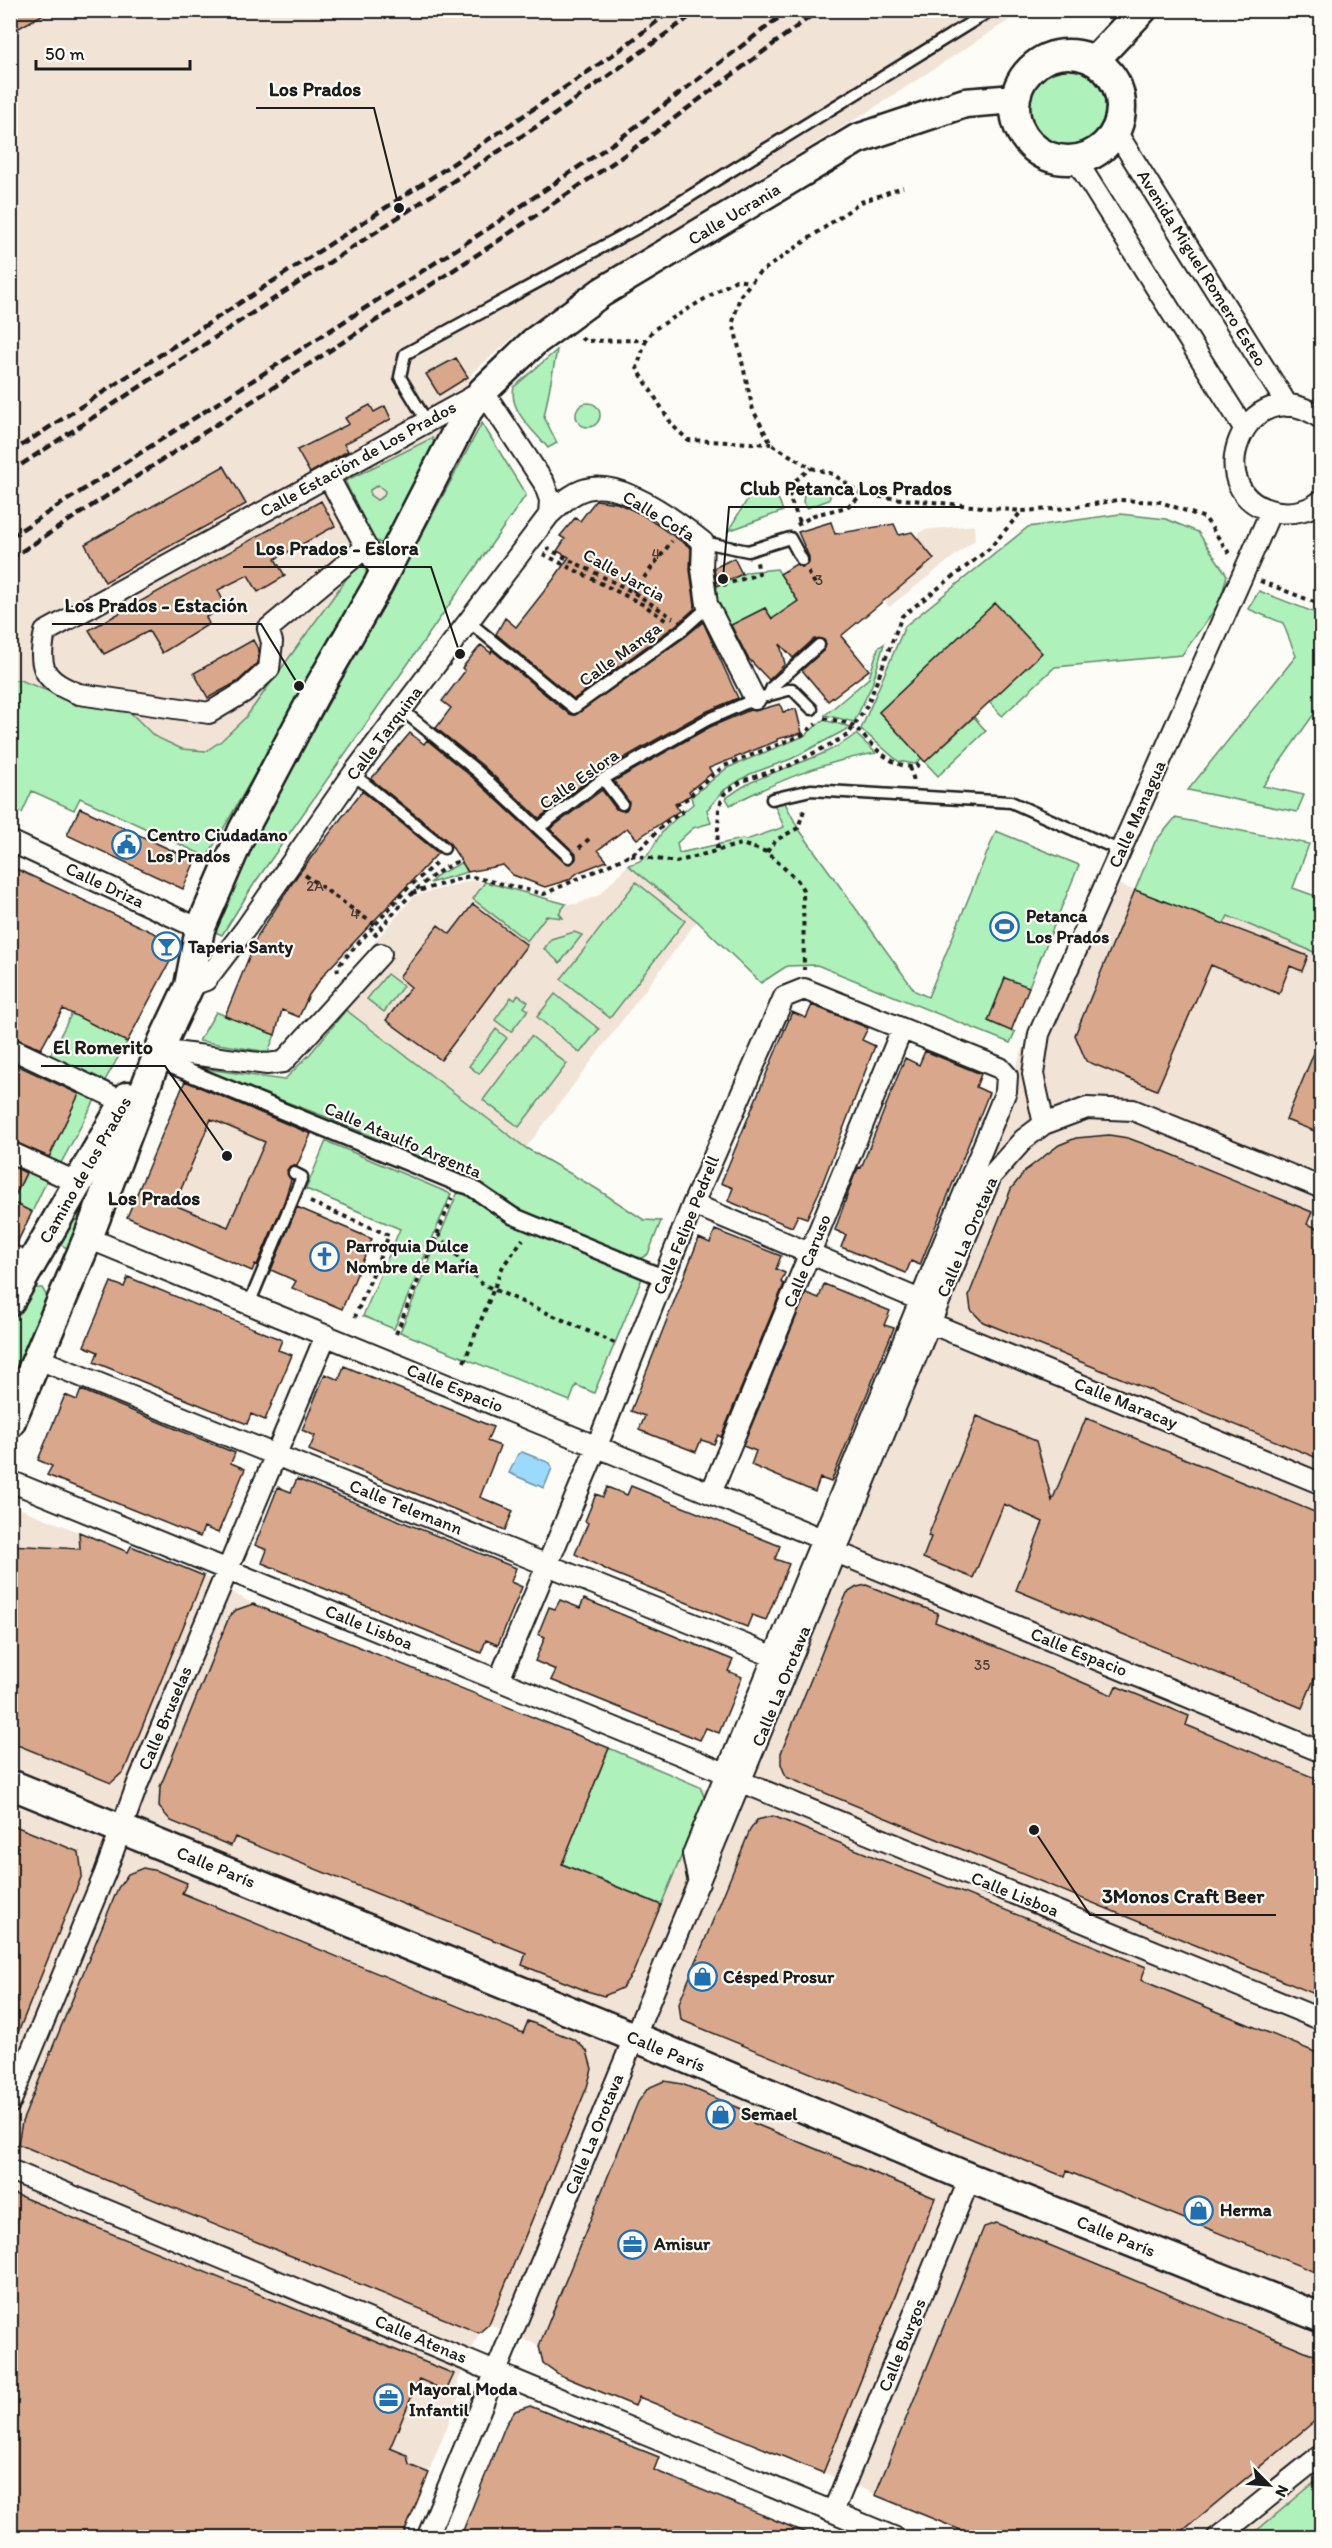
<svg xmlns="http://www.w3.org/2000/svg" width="1332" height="2548" viewBox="0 0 1332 2548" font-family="Itim,sans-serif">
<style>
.built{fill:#f2e3d7}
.green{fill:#aef1ba;stroke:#65866b;stroke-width:1.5;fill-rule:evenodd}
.water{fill:#9cdafd;stroke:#698ea3;stroke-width:1.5}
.building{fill:#d9a88c;stroke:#1c1c1c;stroke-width:1.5;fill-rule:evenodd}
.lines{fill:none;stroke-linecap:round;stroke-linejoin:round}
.service-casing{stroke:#1c1c1c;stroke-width:15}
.pedestrian-casing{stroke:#1c1c1c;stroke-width:20}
.minor-casing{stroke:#1c1c1c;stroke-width:24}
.secondary-casing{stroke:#1c1c1c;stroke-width:33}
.path{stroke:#1c1c1c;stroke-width:4;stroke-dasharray:4.5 4.5;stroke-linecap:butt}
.service{stroke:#fdfcf7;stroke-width:10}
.pedestrian{stroke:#fdfcf7;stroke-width:15}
.minor{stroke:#fdfcf7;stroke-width:20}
.secondary{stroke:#fdfcf7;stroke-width:28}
.rail{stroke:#1c1c1c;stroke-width:4.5;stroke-dasharray:9 4.5;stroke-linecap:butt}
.labels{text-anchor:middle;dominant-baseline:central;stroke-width:4.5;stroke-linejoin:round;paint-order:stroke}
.number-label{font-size:15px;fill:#4b3f38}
.street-label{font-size:18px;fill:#1c1c1c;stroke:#fdfcf7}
.poi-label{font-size:18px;font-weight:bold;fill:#1c1c1c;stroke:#fdfcf7;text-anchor:start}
.neighbourhood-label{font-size:20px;font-weight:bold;fill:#1c1c1c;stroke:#fdfcf7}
.leader{fill:none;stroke:#1c1c1c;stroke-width:2}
.callout-dot{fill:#1c1c1c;stroke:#fdfcf7;stroke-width:2}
.callout-label{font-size:20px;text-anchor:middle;font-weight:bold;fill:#1c1c1c;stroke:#fdfcf7;stroke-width:4.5;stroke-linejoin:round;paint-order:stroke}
</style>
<rect width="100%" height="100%" fill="#fdfcf7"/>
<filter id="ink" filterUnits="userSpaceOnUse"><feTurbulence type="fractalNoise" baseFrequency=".0167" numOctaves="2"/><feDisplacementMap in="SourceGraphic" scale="12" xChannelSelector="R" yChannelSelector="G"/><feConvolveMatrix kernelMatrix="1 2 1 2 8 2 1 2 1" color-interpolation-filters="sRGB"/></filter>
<g filter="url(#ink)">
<path class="built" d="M10,11H1023L872,109L591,280L523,329L473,372L366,581L215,844L11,769Z
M894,524L899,535L911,532L915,537L923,530L974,525L975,540L889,607L862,572Z
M628,865L697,921L526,1148L343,1008L390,961L371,946L414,896L473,880L566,904H577L599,895Z
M1095,875L1223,925L1227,916L1321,955V2537H980L640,2397L635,2406L561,2375L543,2363L539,2346L489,2324L479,2333L458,2381L459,2397L402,2537H11L12,1505L128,1552L131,1546L204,1576L253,1604L724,1797L1014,1096L1017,1063Z
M186,1080L311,1134L252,1271L127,1217Z"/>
<path class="green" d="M1029 107a38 38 0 1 1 76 0a38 38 0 1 1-76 0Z
M557,350L544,417L557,443L548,448C534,431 508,410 514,387Z
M576 415a12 12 0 1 1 24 0a12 12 0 1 1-24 0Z
M482,423L526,495L254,884L222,935L213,931L274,800L379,614Z
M432,438L434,443L387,541L381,543L374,540L345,481ZM378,485L385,491L384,496L377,500L370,495V490Z
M755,487L779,500L783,511L728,531Z
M814,487L826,488L831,493L829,500L807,508L803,502L804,494Z
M1120,514L1166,519L1198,532L1227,575L1220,602L1182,655L1055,667L1002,716L989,702L995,603L879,712L922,758L915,764L898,761L861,729L905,626L1028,527Z
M357,564L366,566V581L207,857L80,798L74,810L32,791L22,813L11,808L10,680H20L71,700L129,711L154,736L182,749L206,751L221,741L246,717Z
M777,569L798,601L777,626L765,608L728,627L717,602V586L747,572Z
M1259,591L1321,615V704L1263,786L1304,795L1297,812L1188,790L1296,656L1283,623L1248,609Z
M884,644L872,685L854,722L825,715L869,678L878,648Z
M974,717L986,731L938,776L925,762Z
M823,720L851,727L791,759L750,774L724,790L707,810L711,823L693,828L677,843L679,853L742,839L746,840L784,827L774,804L784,801L798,828L915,991L928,997L996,831L1079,865L1011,1030L1015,1032L1010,1043L817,965L787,966L761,983L697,921L628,865C653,859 650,847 664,830C673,820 683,812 693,804L691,797L727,768L804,736Z
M856,734L876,753C825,761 776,782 730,805L726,798C735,792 744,785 754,781C788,765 825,758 856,734Z
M1175,818L1309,844L1293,888L1321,898V955L1228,916L1223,925L1135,890L1155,842Z
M463,862L467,872L430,883L439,874Z
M485,882L566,904L559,913L563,918L546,916L527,941L473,899Z
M636,882L685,921L610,1018L561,979Z
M574,932L582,935L560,963L544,949L551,939Z
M387,974L403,986L384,1012L367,999Z
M555,994L599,1029L580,1053L537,1017Z
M518,995L528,1002L524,1007L528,1010L511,1032L495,1020L511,997L515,1000Z
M346,1010L526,1148L597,1189L644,1220L661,1221L648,1254L640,1259L629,1257L516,1210L474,1179L321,1115L194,1067L284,1080L310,1054Z
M216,1012L275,1035L268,1052L199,1041Z
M72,1013L127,1042L104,1082L50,1055Z
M496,1029L507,1038L479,1074L469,1066Z
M531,1036L567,1064L519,1127L483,1100Z
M80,1091L96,1098L61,1163L49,1158Z
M326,1141L451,1194L394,1329L363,1316L400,1229L306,1189Z
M28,1169L48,1178L32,1212L12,1202Z
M466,1191L643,1276L594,1393L576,1385L570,1401L400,1332L457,1194Z
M79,1205V1222L69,1249L57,1243Z
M35,1288H42L50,1301L23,1364L15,1370L11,1369C11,1341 5,1303 35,1288Z
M609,1748L700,1787L705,1799L661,1905L562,1864Z
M1321,2477V2537H1249Z"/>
<path class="water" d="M522,1452L550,1463L552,1468L544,1488L509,1473L518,1454Z"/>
<path class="building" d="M10,10H51L10,33Z
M456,358L468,377L439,395L426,374Z
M370,405L374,412L385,406L391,419L344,444L348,451L310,473L297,450L349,424L345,418Z
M224,466L246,504L105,582L85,544Z
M596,500L617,503L641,514L691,548L690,570L695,605L694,609L676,625L574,699L496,634L505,618L516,627L553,580L569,557L557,551L565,539L560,536L575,518L580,521Z
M321,501L335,526L275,559L285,576L258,592L248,575L218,590L226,607L206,617L209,624L162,653L149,631L104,654L89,630Z
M831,522L835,534L894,524L899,535L912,532L934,559L841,636L869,670L828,701L802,670L824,650L826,644L824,640L814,639L793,658L780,644L785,664L769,680L748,658L731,625L765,608L772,619L798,601L780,574L796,564L802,567L809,563V557L798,532Z
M734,558L742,574L717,586L714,568Z
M995,603L1042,653L925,762L879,712Z
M703,622L738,698L703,713L599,772L539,818L482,765L436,728L451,708L442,701L465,671L462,668L481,645L491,653L492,650L569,714L575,715L685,637Z
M253,640L259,651L258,663L237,682L208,698L194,673Z
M780,704L783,712L796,709L802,733L777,739V741L709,768L712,773L689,791L691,795L675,804L679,811L637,839L627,828L598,850L607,861L579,872L568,880L545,887L513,875L503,865L468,872L449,842L371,779L410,733L424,744L427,740L472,777L564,862L571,864L576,859V854L550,829L602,790L616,809L626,810L629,802L614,781L710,727L750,710L755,711Z
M362,791L438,853L325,973L309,995L299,1017L282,1010L275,1035L225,1016L258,935L297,876Z
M80,808L195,861L183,889L67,835Z
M10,866L169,940L175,952L127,1042L63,1009L41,1049L10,1036Z
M1135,890L1308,956L1302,971L1290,966L1279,994L1211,965L1157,1090L1086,1061L1075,1035Z
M473,904L527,945L441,1060L386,1020L411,987L399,977L438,925L450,934Z
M1005,978L1029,987L1011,1031L988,1021Z
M812,1005L868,1028L862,1040L875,1046L819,1192L807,1218L798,1215L792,1227L728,1201L733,1188L721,1183L792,1012L806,1018Z
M1321,1036H1322V1134L1286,1120Z
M925,1051L981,1074L976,1087L989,1093L920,1265L911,1261L906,1273L841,1247L846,1235L835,1230L854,1176L859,1167L861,1168L905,1058L919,1065Z
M10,1062L79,1094L49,1157L10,1140Z
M185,1081L311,1134L297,1166H290L287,1170L291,1180L284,1202L257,1265L255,1264L252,1271L127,1217ZM211,1119L265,1142L228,1227L177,1206L182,1195L179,1194Z
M1109,1135L1128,1138L1166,1152L1312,1212L1307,1224L1322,1230V1460L983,1322L971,1310L969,1295L1011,1189L1026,1170L1059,1145L1076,1138Z
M10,1165L26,1173L12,1202L32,1212L16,1245L10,1243Z
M297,1207L372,1239L342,1309L292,1288L296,1281L271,1270Z
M715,1230L781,1256L776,1269L785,1273L781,1282L784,1284L721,1437L718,1435L714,1444L701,1440L696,1452L639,1430L645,1416L631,1411L699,1238L710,1243Z
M128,1277L282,1340L278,1350L292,1355L265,1420L251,1414L247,1424L94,1362L98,1352L84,1346L111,1282L124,1287Z
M824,1284L890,1311L884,1325L894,1328L831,1482L820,1478L815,1492L751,1465L756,1451L743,1446L806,1293L819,1298Z
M344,1366L493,1427L487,1441L500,1446L480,1497L513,1511L505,1530L309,1450L315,1436L302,1430L325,1374L339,1380Z
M81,1390L235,1453L231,1463L245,1469L218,1533L204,1527L200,1537L47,1475L52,1466L38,1460L65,1395L77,1400Z
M977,1416L1036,1441L1052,1501L1086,1418L1322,1515V1660L1302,1708L1016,1590L1043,1522L1004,1504L973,1578L923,1558L931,1537L928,1536Z
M297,1479L516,1568L511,1582L522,1587L498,1645L486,1640L481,1653L262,1563L267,1550L255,1545L278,1487L291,1492Z
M631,1486L780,1546L775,1559L789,1564L766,1620L752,1615L747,1627L611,1572L575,1554L588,1523L585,1521L596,1494L603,1497L607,1487L627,1495Z
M79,1532L128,1552L131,1546L204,1576L124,1771L111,1783L10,1742V1545L80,1549Z
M866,1585L938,1613L935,1622L1077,1680L1112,1695L1116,1686L1189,1716L1186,1725L1322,1781V1997L786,1777L781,1764V1753L831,1630L847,1593L857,1587Z
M584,1599L733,1660L728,1671L742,1677L719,1733L706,1728L700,1740L551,1680L556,1670L535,1661L545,1637L538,1634L549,1607L555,1609L560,1600L580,1608Z
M253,1604L609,1748L562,1864L661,1905L633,1973L622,1988L604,1996L587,1991L522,1965L526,1953L235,1837L231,1846L171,1821L159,1807L160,1787L229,1617L236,1610Z
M773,1816L1146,1967L1141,1980L1322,2055V2275L1067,2171L1065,2177L681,2020L679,2003L750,1830L757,1820Z
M10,1824L79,1852L82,1875L11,2050Z
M143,1868L158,1871L187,1883L182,1893L233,1914L523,2033L528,2021L575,2040L587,2051L592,2069L587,2087L493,2314L489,2324L479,2333L18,2144L22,2122L118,1888L128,1874Z
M664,2081L682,2084L756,2115L753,2123L935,2198L823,2473L639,2397L635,2406L560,2375L543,2363L539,2346L638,2102L648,2088Z
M10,2192L454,2374L446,2391L419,2379L390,2448L407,2455L409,2465L429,2473L402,2538H10Z
M996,2223L1322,2358V2415L1174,2538H980L875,2495L984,2227Z
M530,2406L659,2457L654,2470L818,2538H460L506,2424L515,2411Z"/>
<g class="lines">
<defs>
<path id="service" d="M427,422L400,377L405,354L650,221L991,10
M703,542L748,551L790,538L802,560
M468,621L574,708L681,631L708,607
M768,696L772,687L819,645
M402,710L477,771L569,857
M353,774L444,848
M603,779L622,804
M772,799L811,790L1011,802L1121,851
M540,827L603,779L707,720L755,699L792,689L812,709
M249,1304L302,1177L294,1173"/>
<path id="pedestrian" d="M156,1059L458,1183L469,1186L513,1216L664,1278"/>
<path id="minor" d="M1115,130L1288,406
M1076,160L1244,428
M1322,419C1245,362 1193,500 1279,512C1294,514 1311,510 1322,500
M328,476L366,547
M383,575L366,547L268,629L272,642L269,669L244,692L209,713L79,694C44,681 37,669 45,632L483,391L544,483L550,500L549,515
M10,841L200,929
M189,986L206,980L246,928L353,774L549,515C561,504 574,490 592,488C626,483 678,522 703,542L702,569L707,604L755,699
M10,1048L124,1102
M159,1050L267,1064L283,1062L381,954
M1044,1124L1033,1074L1039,1034L1271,511
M10,1152L78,1183
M693,1204L920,1300
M88,1238L822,1539
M10,1255L31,1264
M930,1323L1322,1484
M36,1358L775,1657
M10,1481L728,1774
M711,1493L902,1029
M836,1552L1322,1752
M499,1680L597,1446L693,1204L784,997L804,989L1000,1068L1007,1076L1006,1091L693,1854L699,1883
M742,1782L1322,2020
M10,2103L105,1873L138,1783L326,1335
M10,2170C306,2292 600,2417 896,2538
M833,2512L970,2178
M427,2538L991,1176L1024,1139L1044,1124L1087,1108L1133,1110L1322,1188
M1217,2538L1322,2454"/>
<path id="secondary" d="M1015 107a53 53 0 1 1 106 0a53 53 0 1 1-106 0Z
M1094,61L1142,10
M10,1301L128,1096
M10,1423L88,1238L163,1041L189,986L200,929L243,830L315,694L378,585L468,410L483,391L534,342L602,292L857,139L965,103L1015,99
M10,1784L666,2050L970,2178L1322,2318"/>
</defs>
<use href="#service" class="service-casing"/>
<use href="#pedestrian" class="pedestrian-casing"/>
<use href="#minor" class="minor-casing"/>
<use href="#secondary" class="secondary-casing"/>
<path class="path" d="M581,338L585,341L646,340L653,330L736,280L750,282
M646,340L637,368L672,425L688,440L771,444
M862,495L833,474L811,468L771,444L753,410L733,322L740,296L758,274L861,202L903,187
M800,522L789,497L796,480L811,468
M797,525L814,515L847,507L862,495L1022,511L1069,508L1118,500L1161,502L1205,518L1231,556
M549,547L548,549L633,592L673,618
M543,554L644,605L668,622
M808,572L817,587
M1260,581L1322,605
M723,585L759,574L757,562
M633,592L672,541
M824,718C832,720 849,722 855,727C873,745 888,767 916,767L921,762
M910,767L914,781
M579,848L591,837
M717,849L719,808L724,794L742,781L791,765L848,735L868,704L902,616L989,549L1021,512
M767,852L776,840L798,828L805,807
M631,855L676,862L741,844L767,852L798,881L803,890L804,970
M305,875L375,925
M412,893L469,876L544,894L631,855L644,845L665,823L682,812L678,804L691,796L693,792L724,766L802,735L816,724
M374,936C399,907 421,879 456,862L453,859
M338,972L337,967L408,888L438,861
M310,1202L389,1235L355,1317
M438,1234L482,1284L617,1344
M396,1334L452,1198
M464,1362L503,1266L523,1239"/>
<use href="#service" class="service"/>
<use href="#pedestrian" class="pedestrian"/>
<use href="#minor" class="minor"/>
<use href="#secondary" class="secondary"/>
<path class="rail" d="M10,453L448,167L617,52L672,10
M10,472L554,115L699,10
M10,537L486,230L618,140L789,10
M10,559L495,243L629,152L819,10"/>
</g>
</g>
<defs>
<symbol id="civic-ring" viewBox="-11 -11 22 22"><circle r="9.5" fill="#fdfcf7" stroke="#1f6fb2" stroke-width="1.5"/><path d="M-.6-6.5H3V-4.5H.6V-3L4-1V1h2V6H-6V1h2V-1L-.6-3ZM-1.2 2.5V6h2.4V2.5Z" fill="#1f6fb2"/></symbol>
<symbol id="stadium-ring" viewBox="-11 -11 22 22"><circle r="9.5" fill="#fdfcf7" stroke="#1f6fb2" stroke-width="1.5"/><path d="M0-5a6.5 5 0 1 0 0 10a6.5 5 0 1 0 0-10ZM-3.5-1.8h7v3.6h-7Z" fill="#1f6fb2"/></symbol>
<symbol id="bar-ring" viewBox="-11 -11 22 22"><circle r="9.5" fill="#fdfcf7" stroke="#1f6fb2" stroke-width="1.5"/><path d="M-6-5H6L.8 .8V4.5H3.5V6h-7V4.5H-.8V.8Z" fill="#1f6fb2"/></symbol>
<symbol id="church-ring" viewBox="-11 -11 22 22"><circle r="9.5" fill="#fdfcf7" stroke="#1f6fb2" stroke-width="1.5"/><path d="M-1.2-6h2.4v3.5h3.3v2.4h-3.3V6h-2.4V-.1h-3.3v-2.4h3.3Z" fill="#1f6fb2"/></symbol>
<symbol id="shop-ring" viewBox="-11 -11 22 22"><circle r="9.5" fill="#fdfcf7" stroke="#1f6fb2" stroke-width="1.5"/><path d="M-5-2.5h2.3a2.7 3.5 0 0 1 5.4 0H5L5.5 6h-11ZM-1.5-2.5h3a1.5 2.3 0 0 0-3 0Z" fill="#1f6fb2"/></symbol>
<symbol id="office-ring" viewBox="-11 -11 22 22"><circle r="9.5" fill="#fdfcf7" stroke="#1f6fb2" stroke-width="1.5"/><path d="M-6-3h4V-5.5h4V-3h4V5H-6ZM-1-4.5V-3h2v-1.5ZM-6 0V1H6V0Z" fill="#1f6fb2"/></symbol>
</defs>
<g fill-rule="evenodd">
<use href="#civic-ring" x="110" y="828" width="33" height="33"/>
<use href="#stadium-ring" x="988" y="910" width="33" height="33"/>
<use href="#bar-ring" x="150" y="930" width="33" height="33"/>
<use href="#church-ring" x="308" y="1240" width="33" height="33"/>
<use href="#shop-ring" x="686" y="1960" width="33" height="33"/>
<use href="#shop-ring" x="704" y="2098" width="33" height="33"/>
<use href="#shop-ring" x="1182" y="2194" width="33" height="33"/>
<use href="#office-ring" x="616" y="2228" width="33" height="33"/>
<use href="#office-ring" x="372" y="2382" width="33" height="33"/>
</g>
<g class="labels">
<g class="number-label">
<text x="656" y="554">4</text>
<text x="819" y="580">3</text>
<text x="315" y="886">2A</text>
<text x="355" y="914">4</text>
<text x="982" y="1665">35</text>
</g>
<g class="street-label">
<text transform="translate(734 214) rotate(-31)">Calle Ucrania</text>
<text transform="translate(1202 268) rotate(58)">Avenida Miguel Romero Esteo</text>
<text transform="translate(358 459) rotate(-29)">Calle Estación de Los Prados</text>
<text transform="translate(659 516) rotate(31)">Calle Cofa</text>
<text transform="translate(624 575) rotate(29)">Calle Jarcia</text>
<text transform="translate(620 654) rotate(-36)">Calle Manga</text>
<text transform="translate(384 733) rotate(-53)">Calle Tarquina</text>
<text transform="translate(579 779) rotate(-35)">Calle Eslora</text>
<text transform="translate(1137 814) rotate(-66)">Calle Managua</text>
<text transform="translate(105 885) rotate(25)">Calle Driza</text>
<text transform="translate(403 1140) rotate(23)">Calle Ataulfo Argenta</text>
<text transform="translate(85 1170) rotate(-60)">Camino de los Prados</text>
<text transform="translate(686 1225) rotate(-68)">Calle Felipe Pedrell</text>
<text transform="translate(967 1237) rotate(-67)">Calle La Orotava</text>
<text transform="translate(807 1261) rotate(-68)">Calle Caruso</text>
<text transform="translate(455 1388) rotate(22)">Calle Espacio</text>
<text transform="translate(1126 1403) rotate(22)">Calle Maracay</text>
<text transform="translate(406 1507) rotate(22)">Calle Telemann</text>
<text transform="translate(369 1627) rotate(22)">Calle Lisboa</text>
<text transform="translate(1079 1652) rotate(22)">Calle Espacio</text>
<text transform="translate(781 1686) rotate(-68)">Calle La Orotava</text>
<text transform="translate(165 1718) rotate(-67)">Calle Bruselas</text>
<text transform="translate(216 1867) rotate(22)">Calle París</text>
<text transform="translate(1015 1894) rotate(22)">Calle Lisboa</text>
<text transform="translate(666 2051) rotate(22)">Calle París</text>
<text transform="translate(594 2134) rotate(-68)">Calle La Orotava</text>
<text transform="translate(1116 2236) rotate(22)">Calle París</text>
<text transform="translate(421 2339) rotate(23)">Calle Atenas</text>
<text transform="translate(902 2345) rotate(-68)">Calle Burgos</text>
</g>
<g class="poi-label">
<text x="147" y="835">Centro Ciudadano<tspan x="147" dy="21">Los Prados</tspan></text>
<text x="1026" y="916">Petanca<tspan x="1026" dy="21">Los Prados</tspan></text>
<text x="188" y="947">Taperia Santy</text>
<text x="346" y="1246">Parroquia Dulce<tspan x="346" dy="21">Nombre de María</tspan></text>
<text x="723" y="1977">Césped Prosur</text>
<text x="741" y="2114">Semael</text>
<text x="1220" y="2210">Herma</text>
<text x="654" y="2244">Amisur</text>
<text x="409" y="2389">Mayoral Moda<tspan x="409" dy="21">Infantil</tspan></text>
</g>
<g class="neighbourhood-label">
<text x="154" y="1198">Los Prados</text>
</g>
</g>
<path class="leader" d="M399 208L374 108H256M723 579L729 507H963M460 654L431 567H243M299 686L261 624H52M227 1156L165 1066H41M1034 1830L1090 1915H1276"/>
<g class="callout-dot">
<circle cx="399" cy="208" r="6"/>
<circle cx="723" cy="579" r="6"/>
<circle cx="460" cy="654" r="6"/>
<circle cx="299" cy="686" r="6"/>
<circle cx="227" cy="1156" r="6"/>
<circle cx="1034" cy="1830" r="6"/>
</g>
<g class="callout-label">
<text x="315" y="96">Los Prados</text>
<text x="846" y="495">Club Petanca Los Prados</text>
<text x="337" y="555">Los Prados - Eslora</text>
<text x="156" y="612">Los Prados - Estación</text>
<text x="103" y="1054">El Romerito</text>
<text x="1183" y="1903">3Monos Craft Beer</text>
</g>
<rect width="1332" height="2548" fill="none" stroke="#fdfcf7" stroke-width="36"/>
<rect x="18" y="18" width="1296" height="2512" fill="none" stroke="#1c1c1c" stroke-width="2" filter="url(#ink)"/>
<g transform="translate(1269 2485) rotate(115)" stroke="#fdfcf7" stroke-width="4.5" paint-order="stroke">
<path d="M0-4.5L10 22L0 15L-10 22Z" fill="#1c1c1c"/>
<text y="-9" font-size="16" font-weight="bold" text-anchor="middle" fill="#1c1c1c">N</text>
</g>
<path d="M36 60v9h154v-9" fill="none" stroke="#1c1c1c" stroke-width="3"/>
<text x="45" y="60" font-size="18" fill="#1c1c1c" stroke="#fdfcf7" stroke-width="4.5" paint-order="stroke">50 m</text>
</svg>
